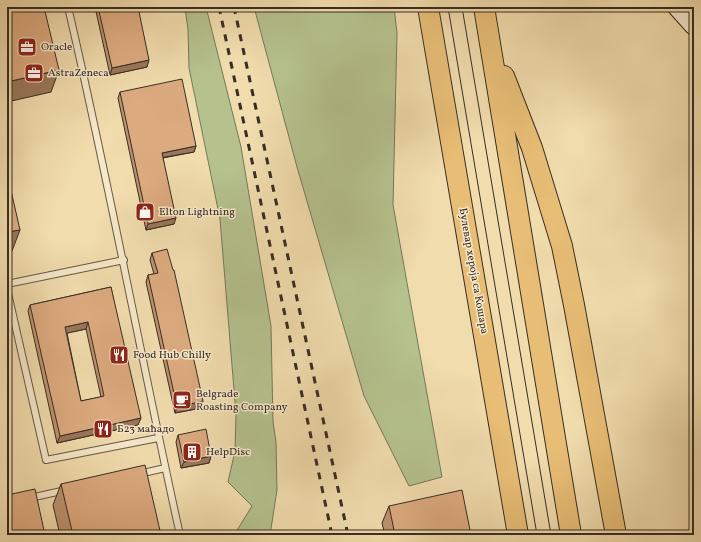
<svg xmlns="http://www.w3.org/2000/svg" width="701" height="542" viewBox="0 0 701 542" font-family="Vollkorn,serif">
<style>
.green{fill:#b5c28e;stroke:#76785a}
.lines{fill:none;stroke-linecap:round;stroke-linejoin:round}
.service-casing{stroke:#665947;stroke-width:8}
.secondary-casing{stroke:#382d25;stroke-width:20}
.primary-casing{stroke:#382d25;stroke-width:22}
.service{stroke:#f6e8ca;stroke-width:6}
.secondary{stroke:#f6e8ca;stroke-width:18}
.primary{stroke:#e8be76;stroke-width:20}
.tram{stroke:#382d25;stroke-width:1}
.rail{stroke:#382d25;stroke-width:3;stroke-dasharray:7 7;stroke-linecap:butt}
.wall{fill:#bd926d;stroke:#382d25;fill-rule:evenodd}
.shaded-wall{fill:#9a7759;stroke:#382d25}
.building{fill:#dcaa7f;stroke:#382d25;fill-rule:evenodd}
.labels{text-anchor:middle;dominant-baseline:central;stroke-width:3;stroke-linejoin:round;paint-order:stroke}
.poi-label{font-size:11px;fill:#382d25;stroke:#f6e8ca;text-anchor:start}
.street-label{font-size:11px;fill:#382d25;stroke:#f6e8ca}
</style>
<rect width="100%" height="100%" fill="#f1dcad"/>
<filter id="stains"><feTurbulence type="fractalNoise" baseFrequency=".005" numOctaves="4"/><feColorMatrix values="0 0 0 0 .2 0 0 0 0 .09 0 0 0 0 .02 0 0 0 .5 -.17"/></filter>
<radialGradient id="worn" r=".72"><stop offset=".6" stop-color="#630" stop-opacity="0"/><stop offset="1" stop-color="#630" stop-opacity=".3"/></radialGradient>
<path class="green" d="M185,7H206L241,147L271,326L273,422L276,442L277,490L270,535H236V532L252,506L228,482L235,451L236,414L220,219L189,68L188,30Z
M254,7H394L397,33L393,205L442,477L409,486L364,396L297,167Z"/>
<g class="lines">
<defs>
<path id="service" d="M68,7C109,182 141,359 180,535
M7,284L124,260
M7,289L46,460L158,438
M139,474L165,468
M30,498L66,490"/>
<path id="secondary" d="M677,7L694,26"/>
<path id="primary" d="M428,7L518,535
M484,7L571,535
M504,76L532,148L562,246L574,305L616,535"/>
</defs>
<use href="#service" class="service-casing"/>
<use href="#secondary" class="secondary-casing"/>
<use href="#primary" class="primary-casing"/>
<use href="#service" class="service"/>
<use href="#secondary" class="secondary"/>
<use href="#primary" class="primary"/>
<path class="tram" d="M448,7L537,535
M462,7L551,535"/>
<path class="rail" d="M219,7L332,535
M234,7L348,535"/>
</g>
<path class="wall" d="M95,7H138L147,67L110,75Z
M120,92L196,146L194,152L163,158L174,224L146,230L118,98Z
M152,253L201,408L175,413L146,282L148,275L154,274L150,260Z
M111,287L138,425L57,443L28,311L30,305ZM86,329L101,397L81,401L67,333Z
M178,435L211,456L209,463L181,468L176,442Z
M61,484L161,535H60L53,505Z
M389,506L471,535H385L382,523Z"/>
<path class="shaded-wall" d="M149,60L147,67L110,75L112,68Z
M59,70L51,92L7,102V82Z
M196,146L194,152L160,158L162,153Z
M176,218L174,224L146,230L148,224Z
M20,230L12,251L7,252V232Z
M88,322L86,329L63,334L65,327Z
M203,401L201,408L175,413L177,407Z
M141,418L138,425L57,443L60,436Z
M211,456L209,463L181,468L184,462Z"/>
<path class="building" d="M7,7H44L59,70L7,82Z
M98,7H138L149,60L112,68Z
M182,79L196,146L162,153L176,218L148,224L120,92Z
M7,173L20,230L7,232Z
M167,249L173,270H174L203,401L177,407L148,275L158,273L152,253Z
M111,287L141,418L60,436L30,305ZM88,322L104,396L81,401L65,327Z
M206,429L211,456L184,462L178,435Z
M145,465L161,535H73L61,484Z
M35,489L45,535H7V495Z
M462,490L471,535H395L389,506Z"/>
<defs>
<symbol id="office-square" viewBox="-11 -11 22 22"><rect x="-9" y="-9" width="18" height="18" rx="4" fill="#8f2418" stroke="#f6e8ca"/><path d="M-6-3h4V-5.5h4V-3h4V5H-6ZM-1-4.5V-3h2v-1.5ZM-6 0V1H6V0Z" fill="#fff"/></symbol>
<symbol id="shop-square" viewBox="-11 -11 22 22"><rect x="-9" y="-9" width="18" height="18" rx="4" fill="#8f2418" stroke="#f6e8ca"/><path d="M-5-2.5h2.3a2.7 3.5 0 0 1 5.4 0H5L5.5 6h-11ZM-1.5-2.5h3a1.5 2.3 0 0 0-3 0Z" fill="#fff"/></symbol>
<symbol id="restaurant-square" viewBox="-11 -11 22 22"><rect x="-9" y="-9" width="18" height="18" rx="4" fill="#8f2418" stroke="#f6e8ca"/><path d="M-5-6h1v4h1v-4h1v4h1v-4h1v5L-1.5 .5V6h-2V.5L-5-1ZM5-6V6H3V1.5H1.5Q1.5-4 5-6Z" fill="#fff"/></symbol>
<symbol id="cafe-square" viewBox="-11 -11 22 22"><rect x="-9" y="-9" width="18" height="18" rx="4" fill="#8f2418" stroke="#f6e8ca"/><path d="M-5.5-4.5H6V0H3Q3 3.5 0 3.5H-2.5Q-5.5 3.5-5.5 0ZM3-3.2v2h1.7v-2ZM-6 4.5H4V6H-6Z" fill="#fff"/></symbol>
<symbol id="building-square" viewBox="-11 -11 22 22"><rect x="-9" y="-9" width="18" height="18" rx="4" fill="#8f2418" stroke="#f6e8ca"/><path d="M-4-6H4V6H1V3H-1V6H-4ZM-2.5-4.3h1.7v1.8h-1.7ZM.8-4.3h1.7v1.8H.8ZM-2.5-1h1.7V.8h-1.7ZM.8-1h1.7V.8H.8Z" fill="#fff"/></symbol>
</defs>
<g fill-rule="evenodd">
<use href="#office-square" x="16" y="36" width="22" height="22"/>
<use href="#office-square" x="23" y="62" width="22" height="22"/>
<use href="#shop-square" x="134" y="201" width="22" height="22"/>
<use href="#restaurant-square" x="108" y="344" width="22" height="22"/>
<use href="#cafe-square" x="171" y="389" width="22" height="22"/>
<use href="#restaurant-square" x="92" y="418" width="22" height="22"/>
<use href="#building-square" x="181" y="441" width="22" height="22"/>
</g>
<g class="labels">
<g class="poi-label">
<text x="41" y="47">Oracle</text>
<text x="48" y="73">AstraZeneca</text>
<text x="159" y="212">Elton Lightning</text>
<text x="133" y="355">Food Hub Chilly</text>
<text x="196" y="394">Belgrade<tspan x="196" dy="13">Roasting Company</tspan></text>
<text x="117" y="429">Б23 маћадо</text>
<text x="206" y="452">HelpDisc</text>
</g>
<g class="street-label">
<text transform="translate(473 271) rotate(80)">Булевар хероја са Кошара</text>
</g>
</g>
<rect width="701" height="542" fill="none" stroke="#f1dcad" stroke-width="24"/>
<rect x="8" y="8" width="685" height="526" fill="none" stroke="#382d25" stroke-width="2"/>
<rect x="12" y="12" width="677" height="518" fill="none" stroke="#382d25"/>
<rect width="100%" height="100%" filter="url(#stains)"/>
<rect width="100%" height="100%" fill="url(#worn)"/>
</svg>
